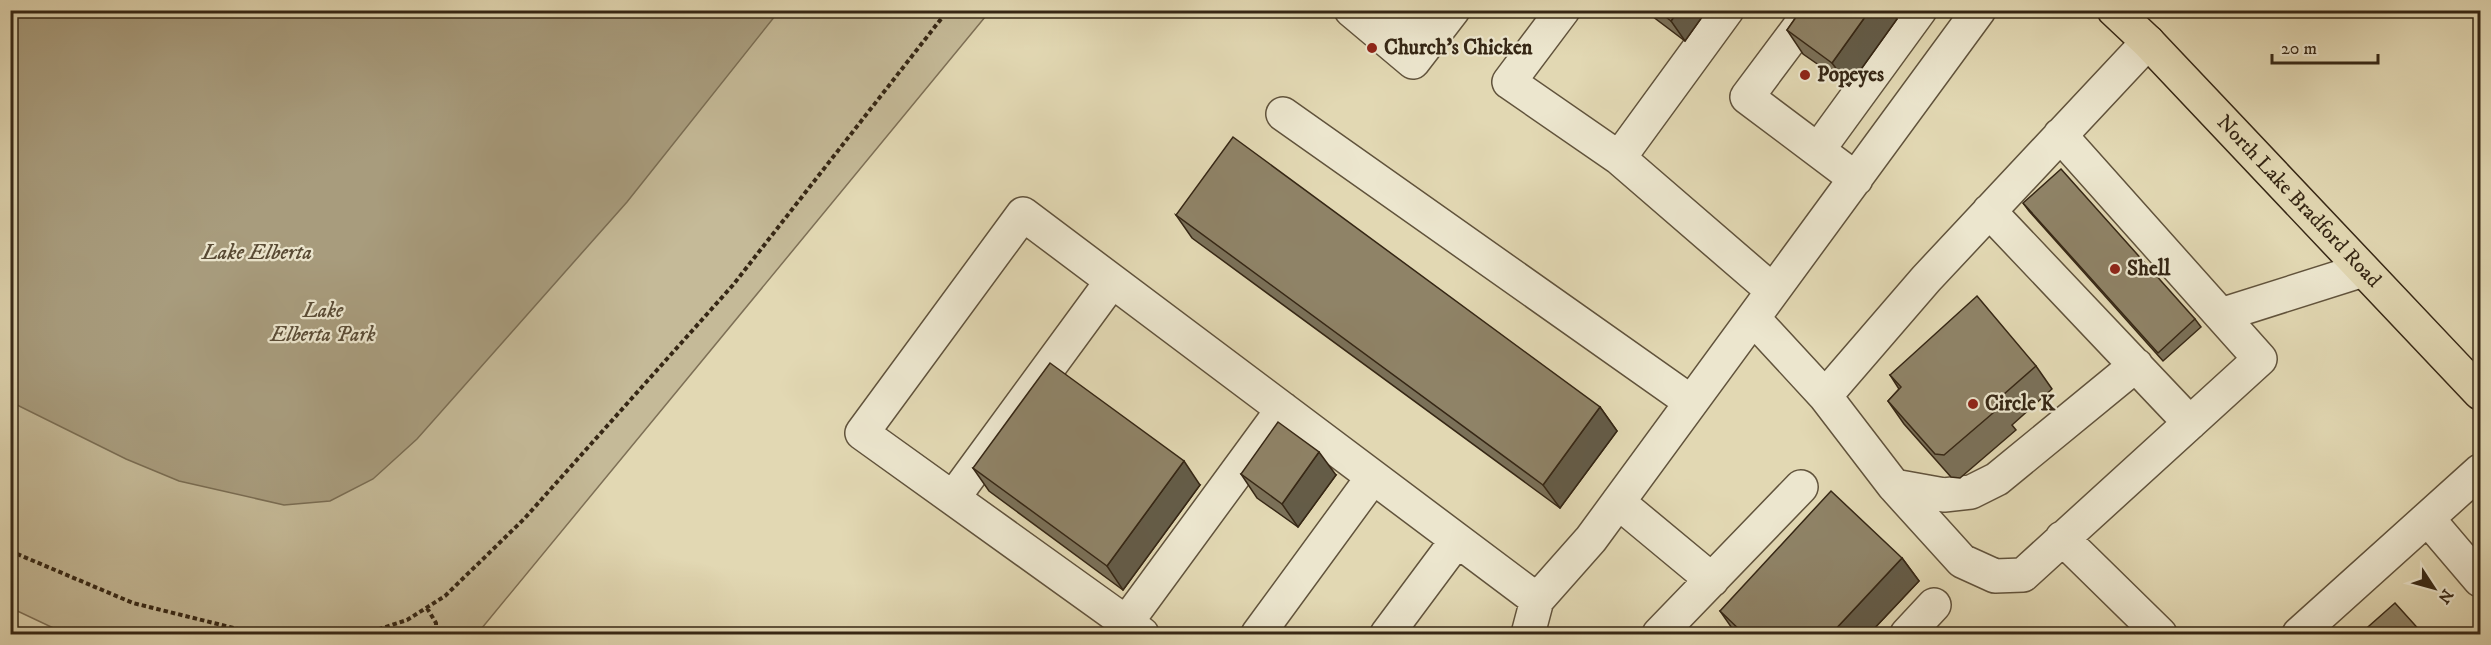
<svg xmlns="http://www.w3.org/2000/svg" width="2491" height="645" viewBox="0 0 2491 645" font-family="'IM FELL DW Pica',serif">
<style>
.green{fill:#c5ba98;stroke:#7e7056;stroke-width:1.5}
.water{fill:#a89c7d;stroke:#7a6d53;stroke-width:1.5}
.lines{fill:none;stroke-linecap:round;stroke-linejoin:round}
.minor-casing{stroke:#61533c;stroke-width:36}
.major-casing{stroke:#362715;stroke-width:36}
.path{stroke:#362715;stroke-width:4;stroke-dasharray:4.5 3;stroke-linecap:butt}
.minor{stroke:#ece6ce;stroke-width:33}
.major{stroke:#e2d8b3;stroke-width:33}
.wall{fill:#7b7159;stroke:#362715;stroke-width:1.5}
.shaded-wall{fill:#645c48;stroke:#362715;stroke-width:1.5}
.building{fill:#8f8367;stroke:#362715;stroke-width:1.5}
.poi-dot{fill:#8f2418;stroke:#ece6ce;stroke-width:2}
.labels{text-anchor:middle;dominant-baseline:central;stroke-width:4.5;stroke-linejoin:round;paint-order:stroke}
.poi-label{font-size:21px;font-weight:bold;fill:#362715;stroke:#ece6ce;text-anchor:start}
.street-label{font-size:21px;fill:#362715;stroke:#ece6ce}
.park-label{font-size:21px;font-style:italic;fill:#5a4c36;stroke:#ece6ce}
.water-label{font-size:22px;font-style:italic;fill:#584a34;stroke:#ece6ce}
</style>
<rect width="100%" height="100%" fill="#e2d8b3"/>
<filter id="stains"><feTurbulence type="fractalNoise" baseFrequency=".00333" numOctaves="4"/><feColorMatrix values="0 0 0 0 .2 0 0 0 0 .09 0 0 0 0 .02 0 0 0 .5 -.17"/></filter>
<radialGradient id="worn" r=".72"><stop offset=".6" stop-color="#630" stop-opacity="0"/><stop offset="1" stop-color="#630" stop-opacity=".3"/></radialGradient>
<path class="green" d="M10,11H990L477,634H66L11,608Z"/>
<path class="water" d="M11,10H779V11L627,202L417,439L373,479L330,501L284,505L179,481L126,459L11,402Z"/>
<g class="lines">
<defs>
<path id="minor" d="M1351,10L1413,62L1453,10
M1372,10L1378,19L1396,29L1427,20L1438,10
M1563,10L1509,82L1619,158L1773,291
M1812,10L1747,97L1856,179
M1283,114L1691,402
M1818,150L1920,10
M1619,158L1727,10
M1989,211L2190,423
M2221,315L2363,270
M1753,318L1825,396L1894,486L1962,561L1995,576L2023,575L2260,359L2060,135
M1825,396L1926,279L2148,42
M1894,486L1944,495L1971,492L1997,479L2136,365
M953,498L1112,281
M1618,502L1712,580
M2428,519L2480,580
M2062,538L2160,634
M1126,623L1283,409
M1142,634L862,433L1023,214L1537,600
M1258,634L1373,477
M1387,634L1457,540
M1528,634L1537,600L1591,539L1979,10
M1659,634L1801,487
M1907,634L1934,605
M2299,634L2480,471"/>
<g id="major">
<path id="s1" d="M2114,10L2148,42L2480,393"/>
</g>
</defs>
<use href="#minor" class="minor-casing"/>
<use href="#major" class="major-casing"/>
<path class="path" d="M10,551L133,603L258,634
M427,608L436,623V634
M10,625L31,634
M364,634L407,620L445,596L524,519L733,285L948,10"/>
<use href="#minor" class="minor"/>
<use href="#major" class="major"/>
</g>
<path class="wall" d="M1644,10H1707L1685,41Z
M1801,10H1891L1897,19L1849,86L1803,54L1787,30Z
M2023,203L2195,319L2201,327L2163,361L2029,211Z
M1176,215L1600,407L1617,431L1560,508L1192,238Z
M2036,366L2052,389L2012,425L2016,430L1960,478L1951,477L1904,424L1888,401L1899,389L1890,375Z
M973,468L1200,485L1123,590L989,491Z
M1241,474L1336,475L1298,527L1257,498Z
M1902,558L1919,581L1869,634H1736L1720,611Z"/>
<path class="shaded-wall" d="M1679,10H1707L1685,41L1671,21Z
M1870,10H1891L1897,19L1849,86L1832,63Z
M1600,407L1617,431L1560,508L1543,485Z
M1319,452L1336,475L1298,527L1282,504Z
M1184,461L1200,485L1123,590L1107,566Z
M1902,558L1919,581L1869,634H1831Z"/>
<path class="building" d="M1657,10H1679L1671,21Z
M1801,10H1870L1832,63L1787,30Z
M1233,137L1600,407L1543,485L1176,215Z
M2061,169L2195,319L2158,353L2023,203Z
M1977,296L2036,366L1995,402L2000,407L1944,455L1935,454L1888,401L1901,387L1890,375Z
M1050,363L1184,461L1107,566L973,468Z
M1278,422L1319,452L1282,504L1241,474Z
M1831,491L1902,558L1831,634H1744L1720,611Z
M2395,603L2423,634H2360Z"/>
<g class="poi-dot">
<circle cx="1372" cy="48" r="6"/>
<circle cx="1805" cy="75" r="6"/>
<circle cx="2115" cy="269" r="6"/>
<circle cx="1973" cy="404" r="6"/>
</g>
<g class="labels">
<g class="poi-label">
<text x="1384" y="48">Church's Chicken</text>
<text x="1817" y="75">Popeyes</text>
<text x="2127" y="269">Shell</text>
<text x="1985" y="404">Circle K</text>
</g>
<g class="street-label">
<text stroke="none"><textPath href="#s1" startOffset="266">North Lake Bradford Road</textPath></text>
</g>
<g class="park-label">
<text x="323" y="311">Lake<tspan x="323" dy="24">Elberta Park</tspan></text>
</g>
<g class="water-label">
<text x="257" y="252">Lake Elberta</text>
</g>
</g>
<rect width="2491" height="645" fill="none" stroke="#e2d8b3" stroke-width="36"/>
<rect x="12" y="12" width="2467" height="621" fill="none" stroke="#362715" stroke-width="3"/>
<rect x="18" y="18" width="2455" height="609" fill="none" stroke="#362715" stroke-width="1.5"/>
<g transform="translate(2434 588) rotate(126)" stroke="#ece6ce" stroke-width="4.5" paint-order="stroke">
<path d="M0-4.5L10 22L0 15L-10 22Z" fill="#362715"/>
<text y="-9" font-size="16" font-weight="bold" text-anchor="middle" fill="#362715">N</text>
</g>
<path d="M2272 54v9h106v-9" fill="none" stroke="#362715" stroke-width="3"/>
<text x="2281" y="54" font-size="18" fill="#362715" stroke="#ece6ce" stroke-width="4.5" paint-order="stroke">20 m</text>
<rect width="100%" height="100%" filter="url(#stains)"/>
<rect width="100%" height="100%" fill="url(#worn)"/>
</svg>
